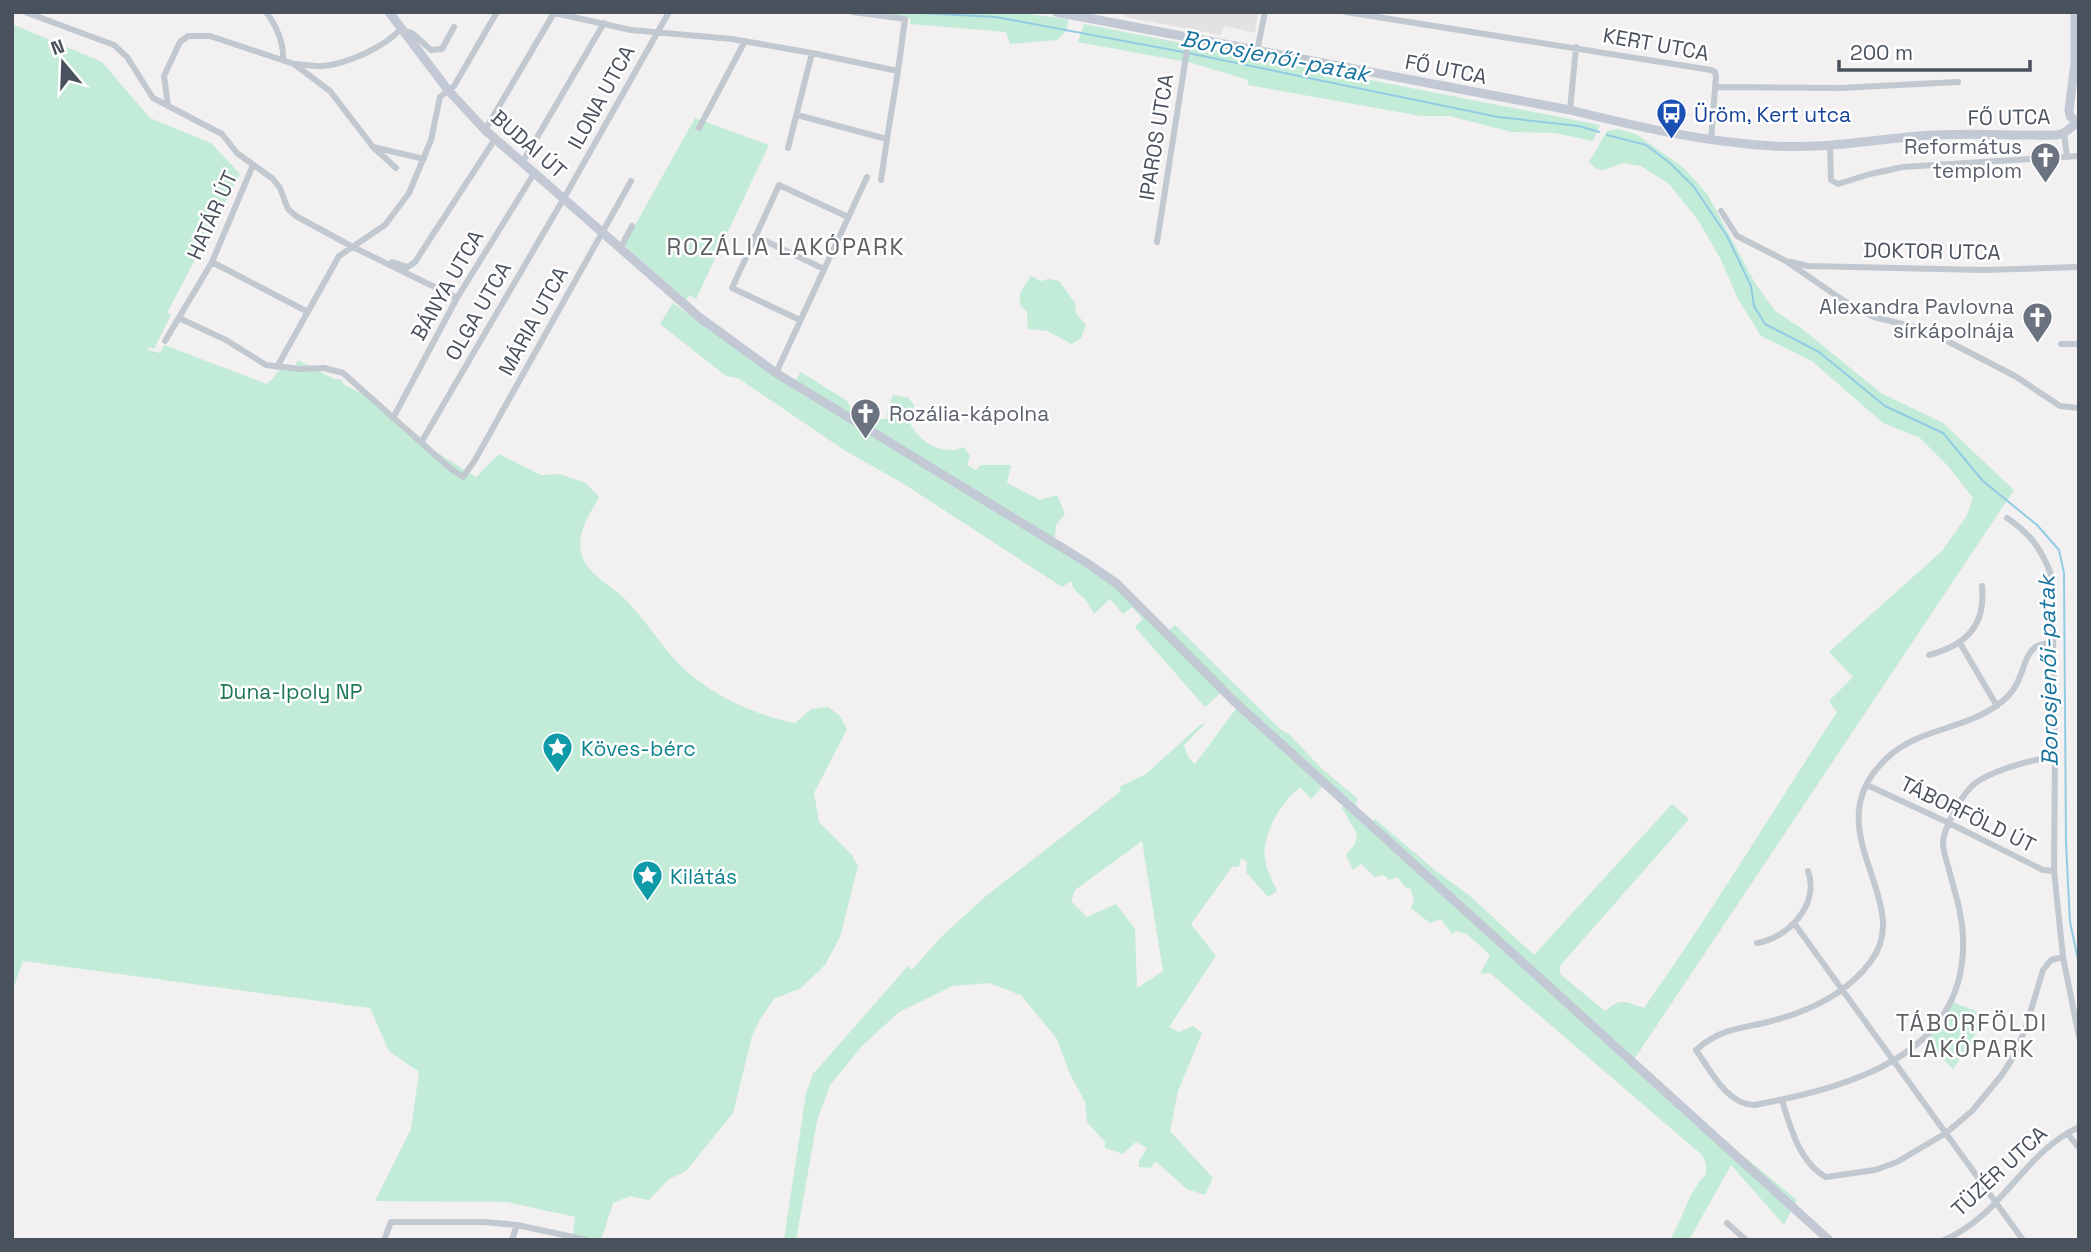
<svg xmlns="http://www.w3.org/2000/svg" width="2091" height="1252" viewBox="0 0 2091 1252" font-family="'Space Grotesk',sans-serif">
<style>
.education{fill:#e3e1e1}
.green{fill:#c2ecd7;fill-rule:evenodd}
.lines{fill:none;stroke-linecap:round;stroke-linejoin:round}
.stream{stroke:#93cbe5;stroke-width:2}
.street{stroke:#c1c8d0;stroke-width:6}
.secondary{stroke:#c2c9d5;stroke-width:9}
.labels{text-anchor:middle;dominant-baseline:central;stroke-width:5;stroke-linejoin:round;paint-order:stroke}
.street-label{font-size:21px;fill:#49515c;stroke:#fff}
.transit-label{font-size:21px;fill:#164399;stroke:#fff;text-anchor:start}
.worship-label{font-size:21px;fill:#5b616d;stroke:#fff;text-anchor:end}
.park-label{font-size:21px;fill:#1f7855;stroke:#fff}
.culture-label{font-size:21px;fill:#0d838f;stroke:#fff;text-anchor:start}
.water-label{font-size:23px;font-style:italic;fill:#18749f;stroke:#fff}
.neighbourhood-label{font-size:23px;letter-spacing:2px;fill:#5d5f64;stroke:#fff}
</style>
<rect width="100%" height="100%" fill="#f2f0f0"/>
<path class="education" d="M1125,12H1258L1255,33L1224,26L1221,35L1125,17Z"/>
<path class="green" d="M870,12H1012L1068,19L1067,30L1057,40L1010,44L1006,32L910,24L911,19Z
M12,24L102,62L150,118L211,143L240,174L167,313L171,315L154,349L149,347L148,350L160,353L164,345L267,384L283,367L293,371L298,360L334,379L342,380L343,384L364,395L428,447L476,477L499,454L541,475L560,474L586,483L599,497C589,516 575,534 582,556C588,575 614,587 627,601C644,619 658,640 674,659C703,691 752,715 795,723L811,709L828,707L840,716L847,729L814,793L819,822L852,855L858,866L840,937L825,965L801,988L774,999L760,1019L752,1036L733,1113L686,1171L669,1179L649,1200L630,1196L613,1203L601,1240H572L575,1217L507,1202L375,1201L411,1129L419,1072L389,1051L370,1008L23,961L12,992Z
M1084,24L1600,125L1593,141L1555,133L1512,132L1449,116H1421L1248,85V80L1192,63L1078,42Z
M695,118L769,145L696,299L689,295L686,300L624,245Z
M1617,129L1636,134L1684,168L1708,195L1755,283L1775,311L1801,328L1881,393L1943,423L2014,490L1631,1064L1797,1200L1784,1225L1731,1165L1689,1240H1670C1684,1217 1687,1194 1706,1174V1163L1702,1155L1490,973L1480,974L1490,955L1467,934L1456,931L1452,934L1441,919L1430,923L1411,908L1414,901L1410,888L1407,889L1397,877L1389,880L1384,875L1375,877L1361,864L1353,870L1346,855L1355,844L1357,834L1342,808L1345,805L1369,826L1375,819L1436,871L1470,896L1534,955L1672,804L1689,819L1560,966V974L1605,1011C1621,997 1625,1002 1644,1008C1712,912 1773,811 1837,712L1829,701L1853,677L1829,652L1942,551L1966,517L1973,498L1948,466L1920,438L1883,423L1812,361L1761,336L1738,299L1720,258L1698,220L1669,184L1641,166L1623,163L1603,170L1595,168L1589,162L1607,131Z
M1031,276L1041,281L1048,279L1059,281L1075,303L1076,313L1086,325L1081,338L1072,344L1047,331L1028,329L1027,312L1020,305V293Z
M673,303L791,387L801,372L847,401L852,410L871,419H888L887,413L893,395L909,398L914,405L911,426C923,444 943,456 964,447L970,456L967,465L976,470L981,465H1011L1007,483L1040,500L1057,495L1065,514L1056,525L1054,544L1119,589L1165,634L1175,625L1280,729L1290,735L1322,769L1357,798L1356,805L1328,781L1311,799L1300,787C1282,801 1261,835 1265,859C1266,870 1273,881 1277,891L1268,897L1246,872L1247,862L1241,858L1239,867H1232L1191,924L1216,956L1169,1027L1179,1032L1193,1026L1202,1033L1178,1091L1170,1131L1213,1178L1205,1195L1187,1189L1155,1161L1151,1168L1139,1167V1161L1147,1148L1136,1142L1123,1154L1105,1148V1142L1087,1122L1085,1102L1069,1072L1057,1039L1021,995L989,983L953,986L899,1012L862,1046L830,1085L817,1121L796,1240H784L806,1093L813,1074L908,966L912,970L940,938L986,896L1121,791L1119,787L1146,774L1200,725L1205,724L1184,745L1188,757L1195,764L1241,702L1227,687L1205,707L1135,627L1143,619L1132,607L1123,614L1110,599L1094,614L1086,600L1074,589L1071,581L1062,587L904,484L844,450L738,378L726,376L660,324ZM1142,841L1163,971L1137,988L1135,929L1116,904L1087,917L1071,901L1075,890Z
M1953,1002L1985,1015L1971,1043L1953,1069L1925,1042L1945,1019Z"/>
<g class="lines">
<path class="stream" d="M902,12L996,17L1183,52
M1188,53L1498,117L1579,126L1599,132
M1607,135L1646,145L1670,163L1694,187L1727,236L1751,286L1754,306L1765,324L1819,352L1885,406L1943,433L1983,481L2037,525L2059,550L2064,573L2066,843L2070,922L2079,964"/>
<path class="street" d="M25,12L114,45L127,57L153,98L222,134L237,153L273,179L280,188L288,209L296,216L351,246L457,298
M266,12C276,25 284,43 283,59
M550,12L631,30L732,39L812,53L898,71L905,19L853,12
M1346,12L1711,70L1715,72L1716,76L1711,141
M403,31L412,33L431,50L442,49L454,27
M1257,51L1265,12
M294,64C303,64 313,67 322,66C348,64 384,47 401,29
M1715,87L1840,88L1958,82
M168,106L164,76L180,42L188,36H210L294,64L330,91L373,147L424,159
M1570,110L1576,47
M797,115L887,139L881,180
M699,128L745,41
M485,130L554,13
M2064,133L2067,157
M887,139L898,71
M1830,147L1831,180L1838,184L1870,174L1903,167L2079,156
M374,148L396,168
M788,148L812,53
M522,163L604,23
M1721,211L1737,236L1786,261L1844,301L1874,317L1926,330L2015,376L2060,406L2079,408
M755,236L824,269
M1157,242L1189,37
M620,249L632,226
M212,262L306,311
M392,262L408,267L415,262L495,139
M1791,262L1808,266L1983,270L2079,267
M179,318L226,340L266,365L299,369L324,368L343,373L451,469L463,477L475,460L631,181
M800,320L732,288L779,185L848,217
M165,341L212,262L253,165
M2061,344H2079
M277,367L339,256L385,225L409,193L431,140L440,97L454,86L497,12
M776,373L867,177
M393,418L457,298L535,172
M422,441L564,198L669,12
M2007,518C2031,534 2042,550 2052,577L2055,758L2054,871L2063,957L2079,1037
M2053,642C2048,643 2042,644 2037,646C2025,653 2024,671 2017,683C2013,692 2005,700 1996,706C1962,730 1917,729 1887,758C1811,828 1917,901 1871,961C1847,994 1808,1012 1768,1022C1738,1029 1720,1029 1696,1050C1710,1070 1728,1106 1755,1105C1849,1087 1968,1056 1963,937C1962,915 1956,895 1950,874C1948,864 1943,853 1943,843C1943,829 1961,797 1971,787C1984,773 2036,757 2055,758
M1960,643L1997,706
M1929,655C1966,645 1986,626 1982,586
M1867,785L1949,823L2043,870L2054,871
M1794,923L2023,1240
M1757,943C1788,938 1820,905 1808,871
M1782,1100C1790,1127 1800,1163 1826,1177L1875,1170L1897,1162L1946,1133L1972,1111L2001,1076L2012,1059L2025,1030L2043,970L2051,960L2063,957
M2067,1133L2079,1148
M1727,1223L1746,1240
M384,1240L391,1222H484L517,1225L587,1240
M512,1240L517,1225
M1944,1240C2001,1217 2024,1152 2079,1127"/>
<path class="secondary" d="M389,12L448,90L485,130L699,317L776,373L1084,561L1116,583L1236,703L1829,1240
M1056,12L1570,110C1639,127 1703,142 1774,146C1823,149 1870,140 1918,136C1964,132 2011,136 2057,135L2064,133L2077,123
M2075,12V63L2069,110L2070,116L2079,125"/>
</g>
<defs>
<symbol id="bus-pin" viewBox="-11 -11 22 30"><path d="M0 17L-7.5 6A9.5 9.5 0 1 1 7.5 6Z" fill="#1a4fb4" stroke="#fff"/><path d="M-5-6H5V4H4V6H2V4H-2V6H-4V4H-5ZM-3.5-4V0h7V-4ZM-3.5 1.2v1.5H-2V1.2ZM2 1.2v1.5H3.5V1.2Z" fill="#fff"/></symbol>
<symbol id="church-pin" viewBox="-11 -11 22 30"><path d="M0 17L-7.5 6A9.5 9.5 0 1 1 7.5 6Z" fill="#6b7280" stroke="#fff"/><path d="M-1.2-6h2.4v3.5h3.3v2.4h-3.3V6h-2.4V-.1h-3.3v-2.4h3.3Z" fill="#fff"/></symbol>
<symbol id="sight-pin" viewBox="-11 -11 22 30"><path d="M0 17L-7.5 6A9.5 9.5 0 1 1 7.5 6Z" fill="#0f9aa8" stroke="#fff"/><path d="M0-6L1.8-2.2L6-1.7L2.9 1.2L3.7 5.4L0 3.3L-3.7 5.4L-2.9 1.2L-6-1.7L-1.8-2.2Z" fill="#fff"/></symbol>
</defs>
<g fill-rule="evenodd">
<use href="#bus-pin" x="1654" y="96" width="35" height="47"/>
<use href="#church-pin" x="2028" y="140" width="35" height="47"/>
<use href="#church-pin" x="2020" y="300" width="35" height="47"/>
<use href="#church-pin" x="848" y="396" width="35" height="47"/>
<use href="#sight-pin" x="540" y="730" width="35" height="47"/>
<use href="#sight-pin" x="630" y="858" width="35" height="47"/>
</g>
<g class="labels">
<g class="street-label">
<text transform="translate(1656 44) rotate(10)">KERT UTCA</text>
<text transform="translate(1446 69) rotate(11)">FŐ UTCA</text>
<text transform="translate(601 97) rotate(-61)">ILONA UTCA</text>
<text transform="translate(2009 117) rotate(-1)">FŐ UTCA</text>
<text transform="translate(1156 137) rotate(-81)">IPAROS UTCA</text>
<text transform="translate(529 144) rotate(41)">BUDAI ÚT</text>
<text transform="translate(212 215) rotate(-66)">HATÁR ÚT</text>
<text transform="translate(1932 251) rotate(1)">DOKTOR UTCA</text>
<text transform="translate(447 285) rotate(-60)">BÁNYA UTCA</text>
<text transform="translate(478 311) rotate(-60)">OLGA UTCA</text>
<text transform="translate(533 321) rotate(-61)">MÁRIA UTCA</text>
<text transform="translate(1968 814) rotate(26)">TÁBORFÖLD ÚT</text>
<text transform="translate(1999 1171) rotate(-43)">TÜZÉR UTCA</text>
</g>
<g class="transit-label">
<text x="1694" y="114">Üröm, Kert utca</text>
</g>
<g class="worship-label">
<text x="2022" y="146">Református<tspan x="2022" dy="24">templom</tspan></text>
<text x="2014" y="306">Alexandra Pavlovna<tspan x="2014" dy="24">sírkápolnája</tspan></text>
<text x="889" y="413" text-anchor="start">Rozália-kápolna</text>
</g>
<g class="park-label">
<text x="291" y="691">Duna-Ipoly NP</text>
</g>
<g class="culture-label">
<text x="581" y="748">Köves-bérc</text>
<text x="670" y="876">Kilátás</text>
</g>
<g class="water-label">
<text transform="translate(1275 56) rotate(11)">Borosjenői-patak</text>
<text transform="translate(2048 671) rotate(-91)">Borosjenői-patak</text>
</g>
<g class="neighbourhood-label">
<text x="786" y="247">ROZÁLIA LAKÓPARK</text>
<text x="1972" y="1023">TÁBORFÖLDI<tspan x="1972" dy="26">LAKÓPARK</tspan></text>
</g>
</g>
<rect width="2091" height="1252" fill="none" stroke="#49515c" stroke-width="28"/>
<g transform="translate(63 63) rotate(341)" stroke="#ffffff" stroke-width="5" paint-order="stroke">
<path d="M0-5L12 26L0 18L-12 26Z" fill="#49515c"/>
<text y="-10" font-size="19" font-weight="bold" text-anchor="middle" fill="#49515c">N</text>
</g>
<path d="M1839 60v10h191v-10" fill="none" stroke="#49515c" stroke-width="3.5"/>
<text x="1850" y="60" font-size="21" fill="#49515c" stroke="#ffffff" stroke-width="5" paint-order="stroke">200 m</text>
</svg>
